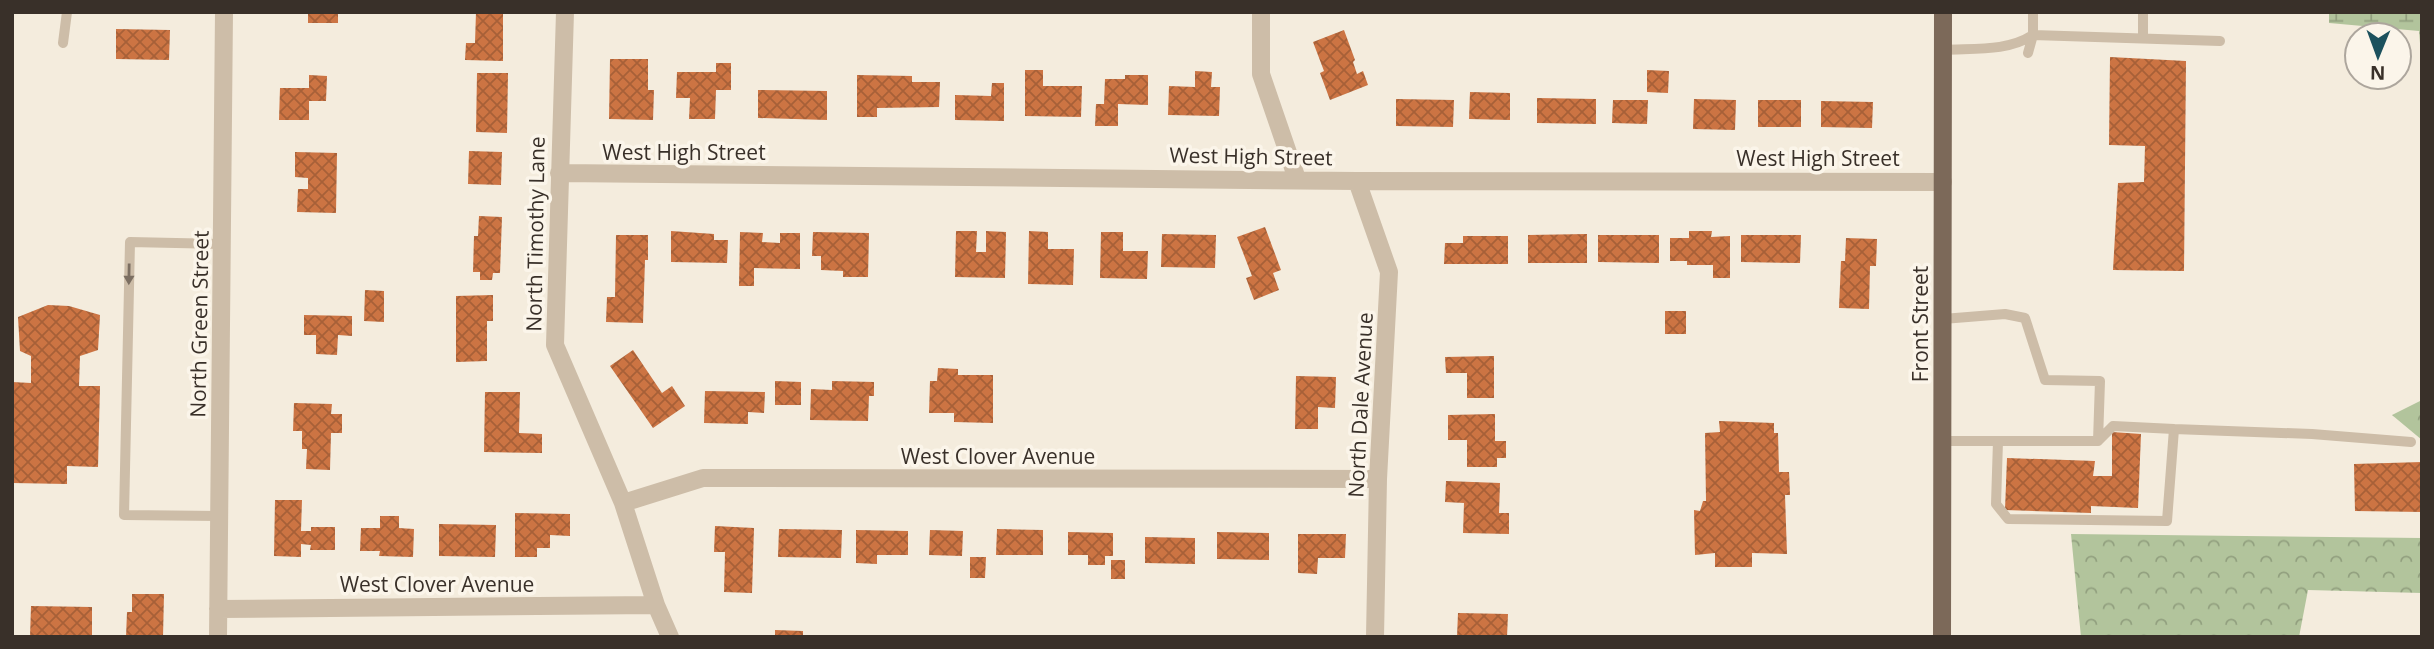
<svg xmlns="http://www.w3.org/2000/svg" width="2434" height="649" viewBox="0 0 2434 649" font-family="'Open Sans',sans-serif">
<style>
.forest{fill:url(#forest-crowns)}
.wetland{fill:url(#wetland-marsh)}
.building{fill:url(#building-cross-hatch)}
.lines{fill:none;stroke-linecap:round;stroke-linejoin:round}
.service{stroke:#cdbda8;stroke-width:10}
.minor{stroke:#cdbda8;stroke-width:18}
.primary{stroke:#7c6959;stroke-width:18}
.oneway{fill:#7c6f62}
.labels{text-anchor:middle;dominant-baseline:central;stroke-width:7;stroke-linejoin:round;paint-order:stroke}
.street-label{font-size:21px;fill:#393029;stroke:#fbf5ea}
</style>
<defs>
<pattern id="forest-crowns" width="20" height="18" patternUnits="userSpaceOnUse" patternTransform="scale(1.75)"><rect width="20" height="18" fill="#b2c49c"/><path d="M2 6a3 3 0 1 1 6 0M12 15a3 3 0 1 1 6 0" fill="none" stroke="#92a07f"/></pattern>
<pattern id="wetland-marsh" width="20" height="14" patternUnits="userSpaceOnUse" patternTransform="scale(1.75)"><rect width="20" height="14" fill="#b2c49c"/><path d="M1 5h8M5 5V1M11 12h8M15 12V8" fill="none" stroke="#92a07f"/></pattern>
<pattern id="building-cross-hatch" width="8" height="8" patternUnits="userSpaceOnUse" patternTransform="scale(1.75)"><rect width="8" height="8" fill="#cc7443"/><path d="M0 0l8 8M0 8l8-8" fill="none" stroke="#a76038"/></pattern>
</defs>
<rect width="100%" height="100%" fill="#f4ecdd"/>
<path class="forest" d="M2422,400V440L2392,415Z
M2071,534L2422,538V593L2308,590L2299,637H2081Z"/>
<path class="wetland" d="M2329,12H2422V68L2419,31L2329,23Z"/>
<path class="building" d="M308,12H338V23H308Z
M476,12H503V61L465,60L466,43H475Z
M116,29L170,30L169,60L116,59Z
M1344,30L1355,60L1353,62L1357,74L1363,71L1368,85L1330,100L1320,73L1324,71L1313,42Z
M2110,57L2186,61L2184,271L2113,270L2118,183L2144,182L2145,146L2109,145Z
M610,59H648V90H654L653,120L609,119Z
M716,63H731V90H716L715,119H689L690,98H676L677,72H716Z
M1025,70H1043V86H1082L1081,117L1025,116Z
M1647,70L1669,71L1668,93L1647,92Z
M1195,71L1212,72L1211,87H1220L1219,116L1168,115L1169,86L1195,87Z
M477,73H508L507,133L476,132Z
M309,75L327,76L326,101H309V120H279L280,88H309Z
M857,75L912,76V82H940L939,107L877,108V117H857Z
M1125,75H1148V105L1118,104V126H1095L1096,104H1104L1105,79H1125Z
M992,83H1004V121L955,120V95L991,96Z
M758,90L827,91V120L758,118Z
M1470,92L1510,93V120L1469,119Z
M1537,98L1596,99V124L1537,123Z
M1396,99L1454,100L1453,127L1396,126Z
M1694,99L1736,100L1735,130L1693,129Z
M1613,100H1648L1647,124L1612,123Z
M1758,100H1801V127H1758Z
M1821,101L1873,102L1872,128L1821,127Z
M469,151L502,152L501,185L468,184Z
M295,152L337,153L336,213L297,212L298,189H308V178L295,177Z
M479,216L502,217L500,273H493L492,280H480V272H473L474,236H478Z
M1265,227L1281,270L1273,273L1279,290L1254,300L1246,278L1252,276L1237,237Z
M671,231L714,234V240H728L727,263L671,262Z
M956,231H977L976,252H986V231L1006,232L1005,278L955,277Z
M1029,231L1048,232V249H1074L1073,285L1028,284Z
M1689,231H1712L1711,237L1730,236V278H1713V265H1687V261H1670V238H1689Z
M740,232L763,233L762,242L780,243V233H800V269L754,268V286H739Z
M813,232L869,233L868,277H843V271L821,270V256H812Z
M1101,232H1123V251H1148L1147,279L1100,278Z
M1162,234L1216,235L1215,268L1161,267Z
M1587,234V263H1528V235Z
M616,235H648V260H645L643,323L606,322L607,297H615Z
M1598,235H1659V263L1598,262Z
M1741,235H1801L1800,263L1741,262Z
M1463,236H1508V264H1444L1445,243H1463Z
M1846,238L1877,239L1876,266H1870L1869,309L1839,308L1841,261H1845Z
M365,290L384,291V322L364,321Z
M493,295V321H487V361L456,362V296Z
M48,305L69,306L100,315L98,350L80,356L79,386H100L98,467L67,466V484L12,483V382L31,383V356L20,351L18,317Z
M1665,311H1686V334H1665Z
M304,315L352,316V336L338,335L337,355L316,354V335H304Z
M633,350L662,393L672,386L685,406L653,428L610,366Z
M1494,356V398H1467V373H1446L1445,357Z
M938,368L958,369V375H993V423L954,422V413H929L930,381H937Z
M1296,376L1336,377L1335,408L1318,407V429H1295Z
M775,381L801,382V405H775Z
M832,381L874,382V396H869L868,421L810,420L811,389L832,390Z
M705,391L765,392L764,413L748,412V424L704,423Z
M485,392H520L519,433L542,434V453L484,452Z
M294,403L332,404L331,414H342V433H331L330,470L306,469L307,449H302V431H293Z
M1495,414V441H1506V458H1497V467H1467V440H1448V415Z
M1719,421L1774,423V433H1778L1779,472H1789L1790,495H1785L1787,554L1752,553V567H1715V553L1695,555L1694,510L1700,511L1703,501H1706L1705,433L1720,432Z
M2112,432L2141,434L2138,508L2091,506V513L2005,510L2007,458L2095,461L2093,476H2112Z
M2422,462V512L2355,511L2354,464Z
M1446,481L1500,483L1499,513H1509V534L1463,533L1464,503L1445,502Z
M275,500H302L301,531H311V527H335V550H310L311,545L301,544V557L274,556Z
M515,513L570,514V536L550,535V548H537V557H515Z
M380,516H399V528L414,529L413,557L379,556L380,551H360L361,528H380Z
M439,524L496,525L495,557L439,556Z
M715,526L754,528L752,593L724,592L725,552H714Z
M779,529L842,530L841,558L778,557Z
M997,529L1043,530V555H996Z
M856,530L908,531V555H877V564L856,563Z
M930,530L963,531L962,556L929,555Z
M1068,532L1113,533V556H1105V565H1088V555H1068Z
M1217,532L1269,533V560L1217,559Z
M1298,534H1346L1345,558H1318L1317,574L1298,573Z
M1145,537L1195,538V564L1145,563Z
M970,557H986L985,578H970Z
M1111,560H1125V579H1111Z
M132,594H164L163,637H126L127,612H132Z
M31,606L92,607V637H30Z
M1458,613L1508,614L1507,637H1457Z
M775,630L803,631V637H775Z"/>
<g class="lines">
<path class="service" d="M2143,38V12
M63,43L67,12
M1943,50C1973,48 2007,52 2033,35V12
M2028,53L2033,35L2220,41
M1943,319L2005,314L2025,318L2045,380L2100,381L2098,441
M2174,429L2312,434L2411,442
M1943,441H2098L2113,426L2174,429L2167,521L2008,519L1996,504L1998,441
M219,516L124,515L130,242L222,244"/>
<path class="minor" d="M565,12L555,345L623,503L656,605L670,637
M1261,12V74L1297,179
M559,173L1357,181L1943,182
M1357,181L1389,272L1378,479L1375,637
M623,503L703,478L1378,479
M218,609L656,605
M218,637L224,12"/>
<path class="primary" d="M1942,637L1943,12"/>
</g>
<defs><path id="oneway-solid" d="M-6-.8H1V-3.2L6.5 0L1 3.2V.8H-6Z" transform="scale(1.75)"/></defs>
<use class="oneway" href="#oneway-solid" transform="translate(129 274) rotate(91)"/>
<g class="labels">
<g class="street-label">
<text x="684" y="152">West High Street</text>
<text transform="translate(1251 156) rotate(1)">West High Street</text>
<text x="1818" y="158">West High Street</text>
<text transform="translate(535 234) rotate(-89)">North Timothy Lane</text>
<text transform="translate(199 324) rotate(-89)">North Green Street</text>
<text transform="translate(1920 324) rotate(-90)">Front Street</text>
<text transform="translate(1360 405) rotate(-87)">North Dale Avenue</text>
<text x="998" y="456">West Clover Avenue</text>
<text x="437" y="584">West Clover Avenue</text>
</g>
</g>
<rect width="2434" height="649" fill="none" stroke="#393029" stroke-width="28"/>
<g transform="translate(2378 56) rotate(181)"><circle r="33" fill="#fbf5ea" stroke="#ada69d" stroke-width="2"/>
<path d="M0-5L12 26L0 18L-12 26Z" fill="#1c515d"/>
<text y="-10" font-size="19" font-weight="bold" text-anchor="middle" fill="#393029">N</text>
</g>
</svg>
